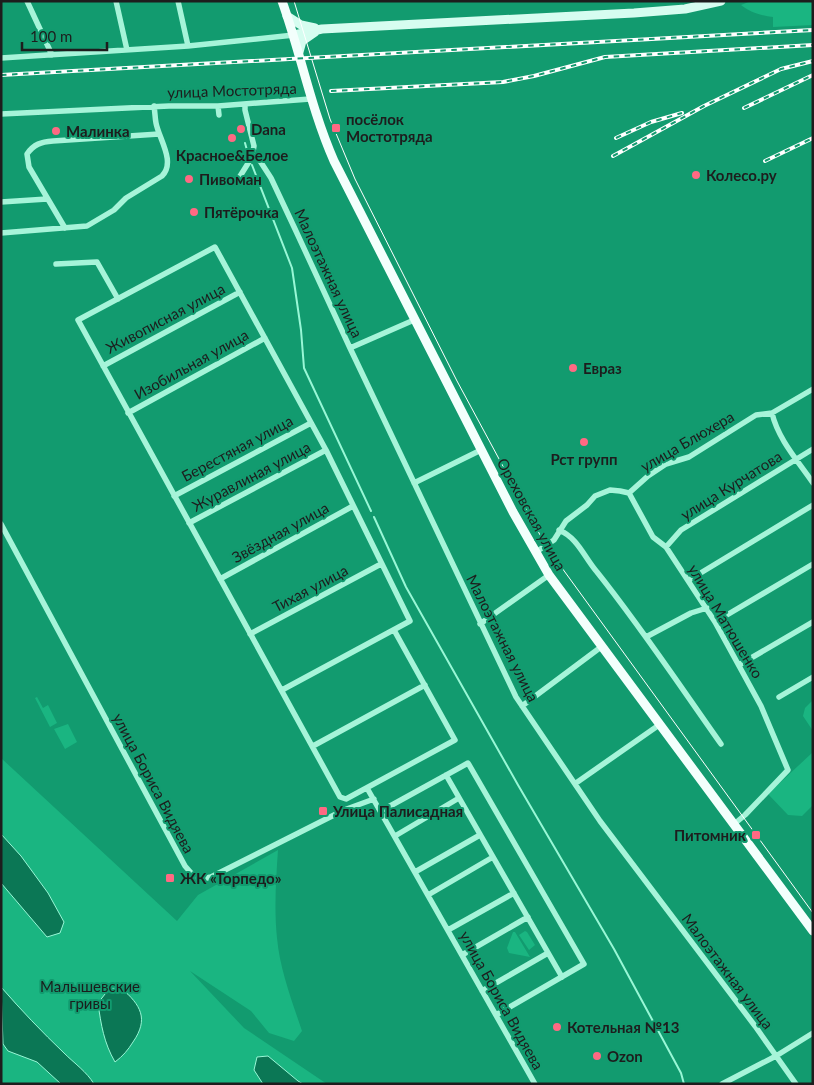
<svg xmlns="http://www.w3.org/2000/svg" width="814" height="1085" viewBox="0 0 814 1085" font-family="Lato,sans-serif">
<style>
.green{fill:#1ab581}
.water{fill:#0b7755;stroke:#98f7d6}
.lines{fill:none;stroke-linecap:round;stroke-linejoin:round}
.stream{stroke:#98f7d6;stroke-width:2}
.street{stroke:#a6f4d9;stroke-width:5.5}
.secondary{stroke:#d6fdf0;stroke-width:9}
.primary{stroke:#f3fffc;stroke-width:9}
.tram{stroke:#fff;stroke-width:1}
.rail-casing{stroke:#fff;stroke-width:4}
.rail{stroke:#129b6f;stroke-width:2;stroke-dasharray:5.5;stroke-linecap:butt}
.poi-dot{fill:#ff6983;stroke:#129b6f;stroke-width:2}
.labels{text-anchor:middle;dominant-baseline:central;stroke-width:4;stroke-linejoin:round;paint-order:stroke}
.street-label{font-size:15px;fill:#1d1d1d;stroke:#129b6f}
.poi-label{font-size:15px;font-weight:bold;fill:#1d1d1d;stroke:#129b6f;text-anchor:start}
.park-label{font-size:15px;fill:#1a1d1c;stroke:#129b6f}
</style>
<rect width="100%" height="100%" fill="#129b6f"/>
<path class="green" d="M751,1H813V25L773,27V17C762,16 749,12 741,5Z
M37,697L43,708L48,705L57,723L50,727L35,698Z
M813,700V731L803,716L805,708Z
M68,724L77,742L65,749L54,729Z
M813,752V805L802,816L788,815L768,794Z
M1,758L177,921L198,895L278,850C276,879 274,909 277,938C280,970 292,1001 302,1031L294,1041L269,1033L251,1011L190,971L244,1028L327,1084H1Z
M525,931L527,932L535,945L529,950L519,935Z
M513,932H515L530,957L509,953L507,948Z"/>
<path class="water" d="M1,834L21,856L48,893L64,922L60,933L47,937L1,883Z
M1,987C21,1010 42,1032 64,1053C74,1063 87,1072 94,1084H61L37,1062L8,1051L3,1044Z
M121,988C141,1005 149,1019 133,1042C128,1050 123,1056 115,1062C104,1043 101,1025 98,1003L109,989Z
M268,1056L298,1081L303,1084H263L254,1070L257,1057Z"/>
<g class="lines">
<path class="stream" d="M245,143L248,154
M252,165L292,268L301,330L304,368L371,511
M374,517L406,587L518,785L614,949L681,1073L684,1084"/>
<path class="street" d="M27,1L52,55
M116,1L127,50
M178,1L188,46
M1,58L188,46L294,35
M218,106L219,115
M1,114L169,106H218L310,99
M260,161L271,178L295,229L350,348L516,697L600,821L755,1026L796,1084
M237,181L252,157L254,146L245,110V104
M1,202L47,199
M65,228L29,167L27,154C34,144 41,142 53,141L159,134
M1,233L87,226L114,210L126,198L162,176C176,162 159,139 156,123C155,118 155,112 154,106
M56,264L97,262L118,299
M350,348L414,320
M103,366L240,292
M128,413L265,338
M772,413C778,439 798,461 813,483
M414,483L481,450
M629,493L653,537L666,547L715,622L761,706L788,770L745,815L733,825
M174,496L311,423
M189,523L326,450
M1,524L185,866C195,877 195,881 211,877L344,810L374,799
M559,530C578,538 584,557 597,572C641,627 680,686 721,744
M666,547L681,530L813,449
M536,552L554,540L566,521L587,505L595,496L610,490L620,491L629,493L648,476L666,464L689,457L756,415L772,413L813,389
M220,579L353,506
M689,580L813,505
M715,622L813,564
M480,624L549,575
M250,634L381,564
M646,637L691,613L707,608
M739,665L813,622
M282,690L410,621L326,450L215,247L78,320L340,797L346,799L455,740L394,630
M779,697L813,677
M522,706L601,647
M313,746L425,685
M446,775L562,977
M576,783L659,725
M367,788L535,1084
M381,811L468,763L584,964L496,1015
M395,836L459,798
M415,872L480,835
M428,895L493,857
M448,930L514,893
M462,955L528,917
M482,991L548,953
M722,1084L776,1056L813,1033"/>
<path class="secondary" d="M287,16L301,25L315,28
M294,35L322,29L634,13L685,9L721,1
M299,52L302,41L315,32"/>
<path class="primary" d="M282,1C301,54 311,109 334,161L513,512L549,575L813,931"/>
<path class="tram" d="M294,1L330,119L355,179L457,381L546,546L813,913"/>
<defs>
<path id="rail" d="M1,75L813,30
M331,91L503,82L534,76L605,57L813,45
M744,108L813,75
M616,138L651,122L682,113
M613,156L704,106L781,69L813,61
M765,161L813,138"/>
</defs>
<use href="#rail" class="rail-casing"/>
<use href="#rail" class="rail"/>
</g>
<g class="poi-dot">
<rect x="331" y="123" width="10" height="10" rx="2.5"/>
<circle cx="241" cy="129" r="5"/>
<circle cx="56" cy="131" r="5"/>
<circle cx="232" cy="138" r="5"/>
<circle cx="696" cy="175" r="5"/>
<circle cx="189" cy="179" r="5"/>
<circle cx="194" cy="212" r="5"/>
<circle cx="573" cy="368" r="5"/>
<circle cx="584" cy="442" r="5"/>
<rect x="318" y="806" width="10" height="10" rx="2.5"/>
<rect x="751" y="830" width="10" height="10" rx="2.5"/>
<rect x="165" y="873" width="10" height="10" rx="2.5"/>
<circle cx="557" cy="1027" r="5"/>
<circle cx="597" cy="1056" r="5"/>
</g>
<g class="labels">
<g class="street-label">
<text transform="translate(232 90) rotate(-2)">улица Мостотряда</text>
<text transform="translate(329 273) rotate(65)">Малоэтажная улица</text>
<text transform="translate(165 318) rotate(-28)">Живописная улица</text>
<text transform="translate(191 364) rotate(-29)">Изобильная улица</text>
<text transform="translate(687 441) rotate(-30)">улица Блюхера</text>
<text transform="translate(237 448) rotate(-28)">Берестяная улица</text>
<text transform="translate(251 476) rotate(-28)">Журавлиная улица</text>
<text transform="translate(731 485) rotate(-32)">улица Курчатова</text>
<text transform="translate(532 514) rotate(61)">Ореховская улица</text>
<text transform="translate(280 532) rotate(-29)">Звёздная улица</text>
<text transform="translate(310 588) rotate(-28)">Тихая улица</text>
<text transform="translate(726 621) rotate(59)">улица Матюшенко</text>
<text transform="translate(503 638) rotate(63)">Малоэтажная улица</text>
<text transform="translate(154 783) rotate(62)">улица Бориса Видяева</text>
<text transform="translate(728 971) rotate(53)">Малоэтажная улица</text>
<text transform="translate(502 1000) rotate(61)">улица Бориса Видяева</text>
</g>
<g class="poi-label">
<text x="346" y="119">посёлок<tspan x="346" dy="17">Мостотряда</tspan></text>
<text x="251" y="129">Dana</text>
<text x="66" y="131">Малинка</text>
<text x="232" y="155" text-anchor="middle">Красное&amp;Белое</text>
<text x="706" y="175">Колесо.ру</text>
<text x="199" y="179">Пивоман</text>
<text x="204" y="212">Пятёрочка</text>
<text x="583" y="368">Евраз</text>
<text x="584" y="459" text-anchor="middle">Рст групп</text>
<text x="333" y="811">Улица Палисадная</text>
<text x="746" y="835" text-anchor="end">Питомник</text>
<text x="180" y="878">ЖК «Торпедо»</text>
<text x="567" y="1027">Котельная №13</text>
<text x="607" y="1056">Ozon</text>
</g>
<g class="park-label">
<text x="90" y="986">Малышевские<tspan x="90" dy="17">гривы</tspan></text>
</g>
</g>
<rect width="814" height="1085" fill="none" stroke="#1d1d1d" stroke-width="5"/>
<path d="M22 42v8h85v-8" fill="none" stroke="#1d1d1d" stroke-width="2.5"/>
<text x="30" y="42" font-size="15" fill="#1d1d1d" stroke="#129b6f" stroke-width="4" paint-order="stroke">100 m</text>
</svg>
